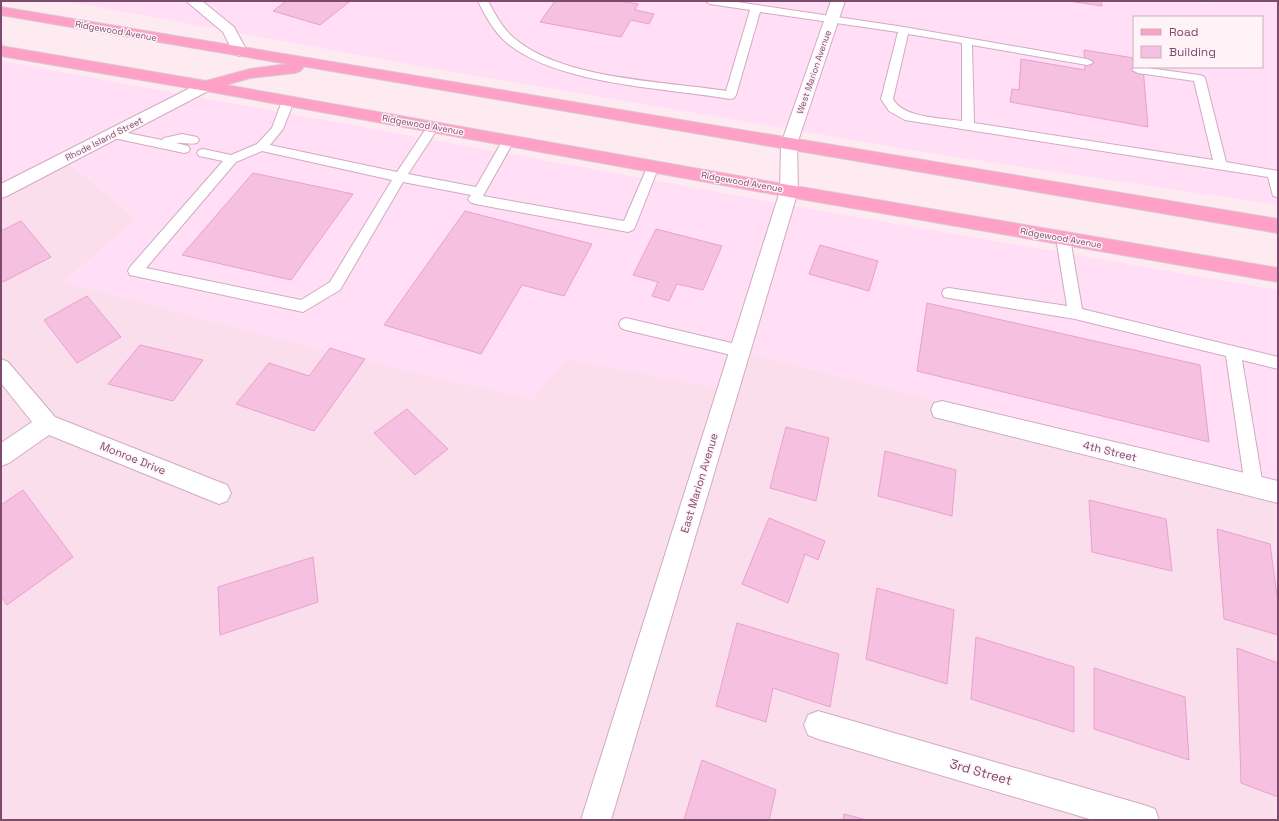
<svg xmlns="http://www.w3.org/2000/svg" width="1279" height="821" viewBox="0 0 1279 821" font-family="'Space Grotesk',sans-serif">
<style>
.residential{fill:#fbdeec}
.commercial{fill:#ffdef6;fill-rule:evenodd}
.building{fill:#f6c0e1;stroke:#ea9fcf}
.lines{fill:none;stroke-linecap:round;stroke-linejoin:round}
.lane-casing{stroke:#d0abc1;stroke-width:2}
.street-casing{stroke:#d0abc1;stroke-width:2}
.primary-casing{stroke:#d8c9d3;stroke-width:2}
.lane{fill:#fff;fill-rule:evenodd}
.street{fill:#fff;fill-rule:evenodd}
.primary{fill:#ffa1c6;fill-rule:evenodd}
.labels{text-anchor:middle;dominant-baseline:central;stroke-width:3;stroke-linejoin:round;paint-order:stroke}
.far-street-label{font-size:9px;fill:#7c4a6b;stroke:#fff3f8}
.street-label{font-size:11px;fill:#7c4a6b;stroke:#fff3f8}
.near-street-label{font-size:13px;fill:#7c4a6b;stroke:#fff3f8}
</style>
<rect width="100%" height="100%" fill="#feebf2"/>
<path class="residential" d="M66,160L136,219L64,282L355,359H566L729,390L738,350L923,398L1278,486V820H1V193Z"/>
<path class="commercial" d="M65,1H1187L1205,4L1224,1H1278V205L942,155L425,67ZM1134,17H1262V67H1134Z
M1,61L832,213L1278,290V486L923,398L739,350L729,390L566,359L533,400L355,359L64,282L136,219L67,160L1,193Z"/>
<path class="building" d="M286,1H347L349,2L320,25L273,11Z
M555,1H620L638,4L635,10L654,14L649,24L631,20L621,37L540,22Z
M1069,1H1101L1102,6Z
M1084,50L1134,58V67H1143L1148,127L1010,102L1012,89L1019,90L1021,59L1085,70Z
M253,173L353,194L291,280L182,255Z
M465,211L592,244L564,296L522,285L481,354L384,325Z
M21,221L51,257L3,282L1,279V231Z
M656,229L722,246L703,290L677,284L669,301L652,296L658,282L633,275Z
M820,245L878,261L869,291L809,274Z
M87,296L121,337L77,363L44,320Z
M927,303L1200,365L1209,442L917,371Z
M140,345L203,360L173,401L108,384Z
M330,348L365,359L314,431L236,404L269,363L309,376Z
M407,409L448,449L415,475L374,433Z
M786,427L829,438L816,501L770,488Z
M885,451L956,470L952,516L878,496Z
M23,490L73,557L7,605L1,596V505Z
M1089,500L1166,519L1172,571L1092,552Z
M769,518L825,541L818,560L805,554L788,603L742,584Z
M1217,529L1270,544L1278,603V635L1224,619Z
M313,557L318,602L220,635L218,587Z
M877,588L954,610L947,684L866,659Z
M737,623L839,654L830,707L773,688L766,722L716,706Z
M976,637L1074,667V732L971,699Z
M1237,648L1278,663V797L1241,783Z
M1094,668L1185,697L1189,760L1094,729Z
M702,760L776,790L769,820H684Z
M844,814L867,820H843Z"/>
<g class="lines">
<defs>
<path id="lane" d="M478,1H488C495,14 503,29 514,38C563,80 664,81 726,91L750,10L710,4L705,1H730L904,27L1087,59L1093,62L1091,64L1087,65L972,45L974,123L1213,160L1194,81L1138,73L1132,70L1134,68L1141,67L1199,75L1203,76L1205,78L1226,162L1278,171V197L1273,196L1268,177L905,120L889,111L881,99L898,32L760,12L736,95L734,98L730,99C666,88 557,85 507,43C495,33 485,16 478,1ZM908,34L962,43V121C943,118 902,118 893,99Z
M288,97L292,98L294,101L283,129L270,145L397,172L429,124H437L439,127L408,174L476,187L504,138H512L514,141L483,196L624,221L649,163L653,162L657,163L659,166L635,227L633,230L628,232L475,204L470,202L468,199L471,195L403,182L340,290L303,312L130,275L128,271L130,267L223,161L199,156L197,153L199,150L203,149L231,155L257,144L272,128L282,101L284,98ZM262,151L392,180L330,282L301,300L146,268L236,162Z
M113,130L162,140L164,138L182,134L197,137L199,140L197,143C190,145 183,142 176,143L188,146L190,149L188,152L184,153L109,137L107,134L109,131Z
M1063,233L1068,235L1070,238L1082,309L1278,357V369L1242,360L1263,486L1260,491L1254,494L1248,491L1245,486L1226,356L1075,319L949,298L944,297L942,293L944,289L949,288L1067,306L1056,238L1058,235Z
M626,318L740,345L745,347L748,351L745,355L740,357L626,330L621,328L619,324L621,320Z"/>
<path id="street" d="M186,1H202L234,27L247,51L244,54L239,56L234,54L223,32Z
M831,1H845L797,144L798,191L611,820H581L780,191L781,144Z
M206,81L212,83L214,86L212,89L7,196L1,198V184L200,83Z
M1,359L8,362L55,417L227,485L231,493L227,501L219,504L49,435L9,463L1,466V443L32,422L1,383Z
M942,401L1278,481V503L934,417L931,410L934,403Z
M818,711L1144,805L1155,809L1159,820H1093L818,739L808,735L804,725L808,715Z"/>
<path id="primary" d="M1,7L1278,219V233L302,66L303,68L300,71L295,73L250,78L226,85L789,185L1278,268V282L789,197L206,91L1,56V46L206,81L250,69L288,64L1,15Z"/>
</defs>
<use href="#lane" class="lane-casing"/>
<use href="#street" class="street-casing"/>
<use href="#primary" class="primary-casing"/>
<use href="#lane" class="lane"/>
<use href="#street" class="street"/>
<use href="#primary" class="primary"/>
</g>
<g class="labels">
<g class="far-street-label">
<text transform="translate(116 31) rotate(10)">Ridgewood Avenue</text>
<text transform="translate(814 72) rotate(-71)">West Marion Avenue</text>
<text transform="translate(423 125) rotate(10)">Ridgewood Avenue</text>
<text transform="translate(104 139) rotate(-27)">Rhode Island Street</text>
<text transform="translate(742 182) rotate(10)">Ridgewood Avenue</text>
<text transform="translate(1061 238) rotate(10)">Ridgewood Avenue</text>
</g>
<g class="street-label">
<text transform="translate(1110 451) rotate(14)">4th Street</text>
<text transform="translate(133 458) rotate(22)">Monroe Drive</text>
<text transform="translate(699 483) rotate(-73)">East Marion Avenue</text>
</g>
<g class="near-street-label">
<text transform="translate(981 772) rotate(16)">3rd Street</text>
</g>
</g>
<rect width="1279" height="821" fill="none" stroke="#7c4a6b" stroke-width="4"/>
<rect x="1133" y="16" width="130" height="52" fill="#fff3f8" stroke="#cbafc0"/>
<rect x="1141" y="29" width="20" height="6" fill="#ffa1c6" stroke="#cbafc0"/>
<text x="1169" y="36" font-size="12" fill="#7c4a6b">Road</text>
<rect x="1141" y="46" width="20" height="12" fill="#f6c0e1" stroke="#cbafc0"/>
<text x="1169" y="56" font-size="12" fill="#7c4a6b">Building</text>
</svg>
